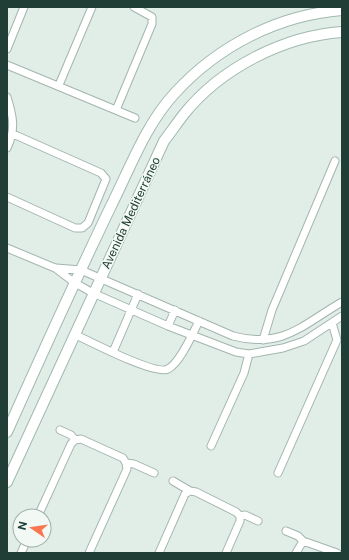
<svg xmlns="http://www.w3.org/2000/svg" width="349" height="560" viewBox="0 0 349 560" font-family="'Public Sans',sans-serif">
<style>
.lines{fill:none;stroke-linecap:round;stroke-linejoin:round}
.street-casing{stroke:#a3b5ae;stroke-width:9}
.secondary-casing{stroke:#9fb9af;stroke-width:12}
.street{stroke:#fff;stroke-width:7}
.secondary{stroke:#fff;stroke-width:10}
.labels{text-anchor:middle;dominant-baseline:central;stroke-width:3;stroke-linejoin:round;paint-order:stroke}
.street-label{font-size:12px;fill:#203e35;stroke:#f2f9f5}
</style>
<rect width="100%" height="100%" fill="#e1ede7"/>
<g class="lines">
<defs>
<path id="street" d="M7,49L24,7
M7,65L135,118
M59,85L92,7
M7,97C13,116 16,129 7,148
M116,110L152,24V17L134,7
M7,197L75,228H82L88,223L106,179L101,173L13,134
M7,248L55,268L75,283L93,293L168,326L236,352L249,354L283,348L304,341L342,316
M56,268L81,270L233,336C283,349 302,325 342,302
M168,326L175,310
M74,334C89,341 156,376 168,369C180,363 193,333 199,321
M263,340L272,310L335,161
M113,352L138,294
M60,430L71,435L75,440
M211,446L244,373L249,354
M126,463L134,464L154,473
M278,473L337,340L332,323
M173,481L190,491
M38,516L71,444L75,440L81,439L123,458L126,463L127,469L89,553
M240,516L245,515L258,521
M286,531L298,536L303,541L337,553
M21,553L27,540
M159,553L185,494L190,491L196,492L236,512L240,516V521L226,553
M296,553L303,541"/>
<path id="secondary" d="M7,432C41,356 75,281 111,206C130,168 146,124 175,93C218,46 278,15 342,10
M7,482L164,141C171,132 177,123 184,114C221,68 284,36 342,32"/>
</defs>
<use href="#street" class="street-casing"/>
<use href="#secondary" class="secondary-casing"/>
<use href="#street" class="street"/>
<use href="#secondary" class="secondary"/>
</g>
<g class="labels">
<g class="street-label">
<text transform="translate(131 213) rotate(-65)">Avenida Mediterráneo</text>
</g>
</g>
<rect width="349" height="560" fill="none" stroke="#203e35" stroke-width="16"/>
<g transform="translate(32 528) rotate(283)"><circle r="19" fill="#f2f9f5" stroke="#9eaea8"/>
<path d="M0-3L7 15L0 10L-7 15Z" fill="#fa7651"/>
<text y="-6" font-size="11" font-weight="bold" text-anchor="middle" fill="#203e35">N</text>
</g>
</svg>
